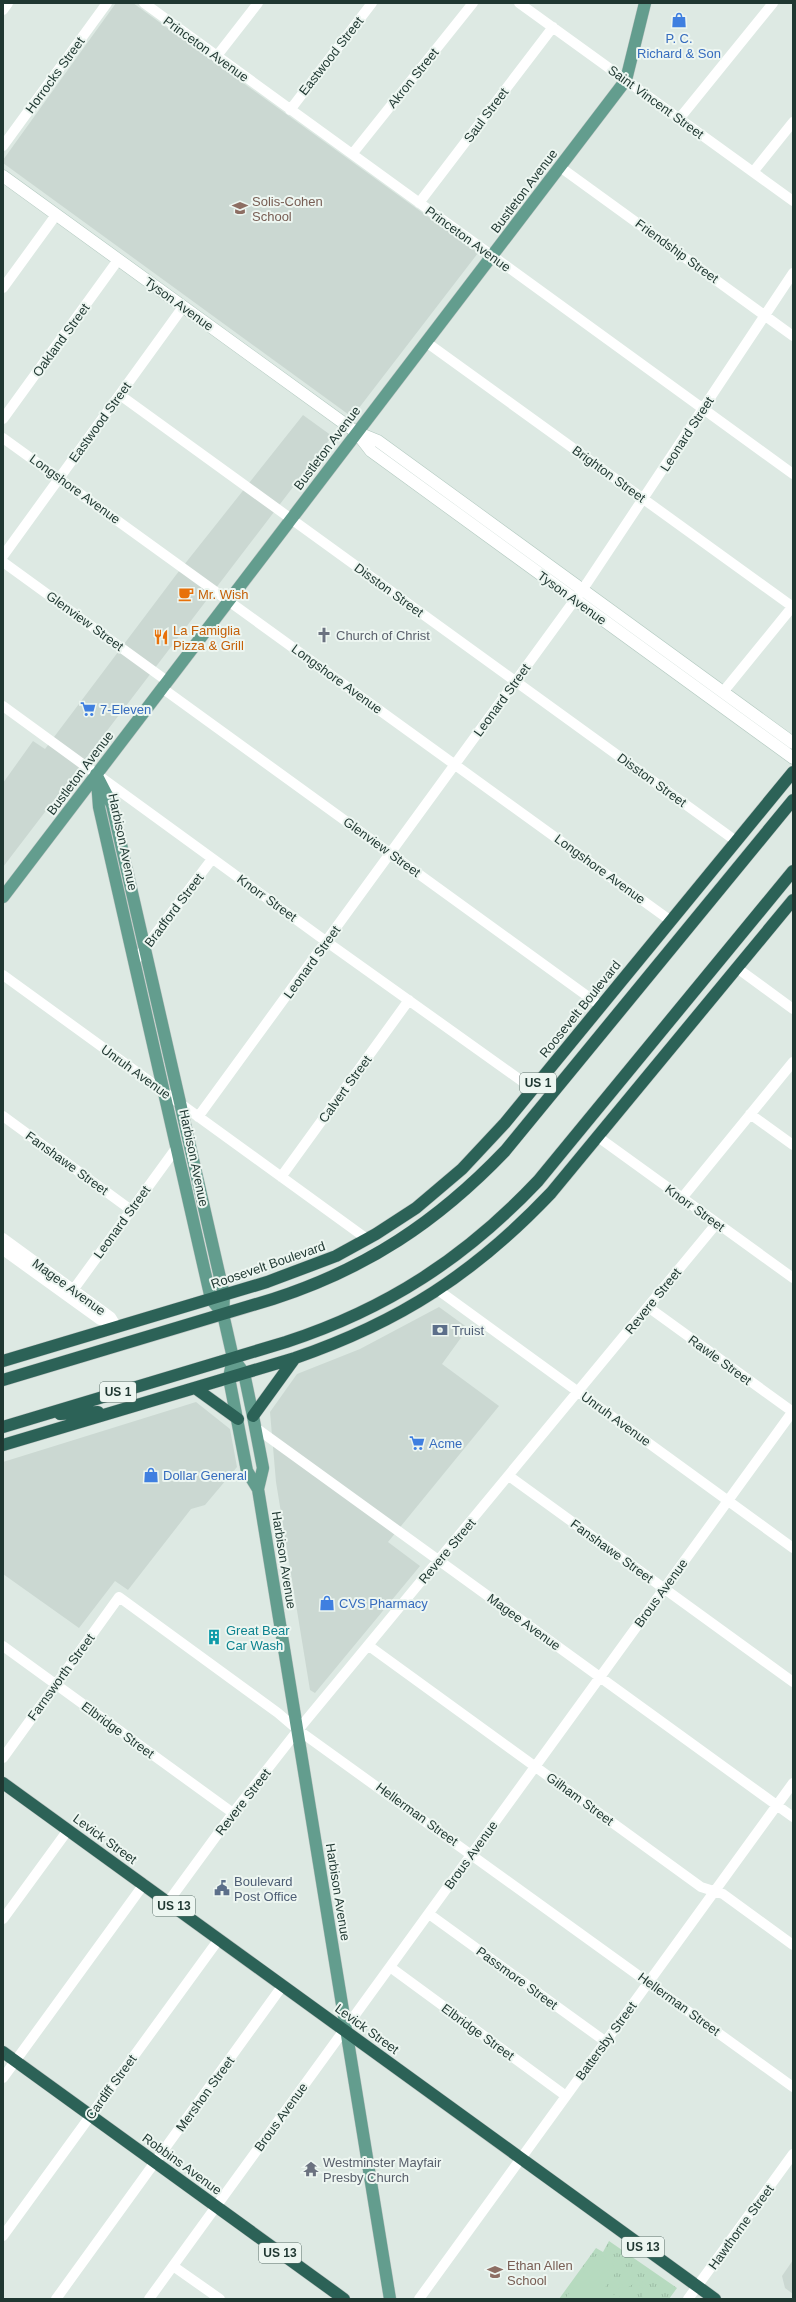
<svg xmlns="http://www.w3.org/2000/svg" width="796" height="2302" viewBox="0 0 796 2302" font-family="Arial,sans-serif">
<style>
.built{fill:#cbd8d2}
.grass{fill:url(#grass-tufts)}
.garden{fill:#b6dabf}
.lines{fill:none;stroke-linecap:round;stroke-linejoin:round}
.secondary-casing{stroke:#b1c8bf;stroke-width:13}
.primary-casing{stroke:#bcc3c1;stroke-width:13}
.highway-casing{stroke:#bcc3c1;stroke-width:13}
.street{stroke:#fff;stroke-width:10}
.secondary{stroke:#fff;stroke-width:12}
.primary{stroke:#639d8e;stroke-width:12}
.highway{stroke:#2c6257;stroke-width:12}
.labels{text-anchor:middle;dominant-baseline:central;stroke-width:4;stroke-linejoin:round;paint-order:stroke}
.shield{fill:#edf6f1;stroke:#5d706b;stroke-width:1}
.shield-label{font-size:12px;font-weight:bold;fill:#1f3731}
.shop-label{font-size:13px;fill:#366cbe;stroke:#edf6f1;text-anchor:start}
.street-label{font-size:13px;fill:#1f3731;stroke:#edf6f1}
.education-label{font-size:13px;fill:#785e54;stroke:#edf6f1;text-anchor:start}
.food-label{font-size:13px;fill:#c56008;stroke:#edf6f1;text-anchor:start}
.worship-label{font-size:13px;fill:#5b616d;stroke:#edf6f1;text-anchor:start}
.service-label{font-size:13px;fill:#4e5e75;stroke:#edf6f1;text-anchor:start}
.culture-label{font-size:13px;fill:#0d838f;stroke:#edf6f1;text-anchor:start}
</style>
<defs>
<pattern id="grass-tufts" width="24" height="20" patternUnits="userSpaceOnUse"><rect width="24" height="20" fill="#b6dabf"/><path d="M3 7l-1-3M5 7V3M7 7l1-3M15 17l-1-3M17 17v-4M19 17l1-3" fill="none" stroke="#9cbca5"/></pattern>
</defs>
<rect width="100%" height="100%" fill="#dde9e3"/>
<path class="built" d="M116,3H133L478,253L352,417L3,163V160Z
M303,415L332,436L3,867V783L33,741L45,749L176,575Z
M439,1307L468,1328L442,1364L499,1406L388,1542L420,1566L315,1693L310,1690L276,1482L270,1412L297,1374L360,1349Z
M196,1402L230,1429L237,1467L205,1505L191,1509L128,1590L115,1581L79,1628L3,1574V1462Z
M793,2260V2294L785,2288L782,2276Z"/>
<path class="grass" d="M609,2241L677,2288L669,2299H559L596,2248L603,2252Z"/>
<path class="garden" d="M598,2255C607,2257 616,2264 615,2273L597,2299H565L593,2258Z
M632,2278L645,2283L649,2292L648,2299H642L643,2289C634,2276 624,2291 618,2299H611L624,2282Z"/>
<g class="lines">
<defs>
<path id="secondary" d="M3,176L356,432L378,441L793,743
M357,433L371,451L793,758"/>
<path id="primary" d="M96,774L112,805L224,1295L223,1314L233,1358L229,1378L247,1471L258,1489L390,2299
M97,781L99,807L211,1299L223,1314
M3,897L626,80L645,3
M233,1358L244,1373L253,1416L263,1468L258,1489"/>
<path id="highway" d="M3,1361L267,1282L336,1256L376,1234L416,1208L462,1169L505,1123L793,772
M3,1380L273,1299C366,1269 437,1222 505,1151L793,800
M195,1388L238,1419
M60,1414L98,1412
M253,1416L295,1358
M3,1427L286,1342C387,1309 465,1258 538,1181L793,871
M3,1445L295,1358C400,1322 475,1273 551,1193L793,900
M3,1783L715,2299
M3,2052L344,2299"/>
</defs>
<use href="#secondary" class="secondary-casing"/>
<use href="#primary" class="primary-casing"/>
<use href="#highway" class="highway-casing"/>
<path class="street" d="M144,3L793,474
M519,3L793,201
M3,10L8,3
M216,57L258,3
M290,110L372,3
M679,119L773,3
M3,146L107,3
M353,153L473,3
M560,167L793,336
M753,172L793,122
M419,203L553,27
M3,288L56,215
M426,342L793,607
M120,395L736,841
M3,419L118,260
M3,438L671,921
M3,556L183,307
M3,562L167,681
M162,688L601,1006
M723,692L793,606
M3,706L327,942L533,1089
M135,961L212,859
M737,968L793,1009
M3,975L367,1239
M750,1114L793,1145
M3,1116L131,1210
M198,1117L587,583L793,273
M598,1137L793,1278
M281,1177L409,1000
M682,1198L793,1062
M3,1238L111,1317L117,1327
M3,1250L100,1320L117,1327
M438,1290L793,1548
M68,1297L177,1147
M648,1307L793,1412
M256,1428L793,1817
M509,1476L793,1682
M3,1646L233,1813
M369,1646L701,1887L723,1894L793,1945
M3,1758L119,1597L278,1713L298,1730L793,2087
M168,1902L233,1813L298,1730L717,1223
M429,1914L606,2042
M3,1919L68,1830
M390,1967L566,2096
M3,2078L144,1884
M3,2236L219,1939
M173,2266L220,2299
M56,2299L283,1985
M149,2299L793,1411
M419,2299L793,1783
M688,2299L793,2154"/>
<use href="#secondary" class="secondary"/>
<use href="#primary" class="primary"/>
<use href="#highway" class="highway"/>
</g>
<defs>
<symbol id="shop-bare" viewBox="-9 -9 18 18"><path d="M-5-2.5h2.3a2.7 3.5 0 0 1 5.4 0H5L5.5 6h-11ZM-1.5-2.5h3a1.5 2.3 0 0 0-3 0Z" fill="#3f7fe0" stroke="#edf6f1" stroke-width="2.5" paint-order="stroke"/></symbol>
<symbol id="school-bare" viewBox="-9 -9 18 18"><path d="M0-5L7-2L0 1L-7-2ZM-4 1L0 2.5L4 1V4Q0 6-4 4Z" fill="#8d6e63" stroke="#edf6f1" stroke-width="2.5" paint-order="stroke"/></symbol>
<symbol id="cafe-bare" viewBox="-9 -9 18 18"><path d="M-5.5-4.5H6V0H3Q3 3.5 0 3.5H-2.5Q-5.5 3.5-5.5 0ZM3-3.2v2h1.7v-2ZM-6 4.5H4V6H-6Z" fill="#e8710a" stroke="#edf6f1" stroke-width="2.5" paint-order="stroke"/></symbol>
<symbol id="church-bare" viewBox="-9 -9 18 18"><path d="M-1.2-6h2.4v3.5h3.3v2.4h-3.3V6h-2.4V-.1h-3.3v-2.4h3.3Z" fill="#6b7280" stroke="#edf6f1" stroke-width="2.5" paint-order="stroke"/></symbol>
<symbol id="restaurant-bare" viewBox="-9 -9 18 18"><path d="M-5-6h1v4h1v-4h1v4h1v-4h1v5L-1.5 .5V6h-2V.5L-5-1ZM5-6V6H3V1.5H1.5Q1.5-4 5-6Z" fill="#e8710a" stroke="#edf6f1" stroke-width="2.5" paint-order="stroke"/></symbol>
<symbol id="supermarket-bare" viewBox="-9 -9 18 18"><path d="M-6-5.5h2.5l.6 2H6L4.5 2H-2.5L-4.4-4H-6ZM-1.5 3.2a1.3 1.3 0 1 0 .1 0ZM3 3.2a1.3 1.3 0 1 0 .1 0Z" fill="#3f7fe0" stroke="#edf6f1" stroke-width="2.5" paint-order="stroke"/></symbol>
<symbol id="bank-bare" viewBox="-9 -9 18 18"><path d="M-6-4H6V4H-6ZM0-2.3a2.3 2.3 0 1 0 0 4.6a2.3 2.3 0 1 0 0-4.6Z" fill="#5c6f8a" stroke="#edf6f1" stroke-width="2.5" paint-order="stroke"/></symbol>
<symbol id="building-bare" viewBox="-9 -9 18 18"><path d="M-4-6H4V6H1V3H-1V6H-4ZM-2.5-4.3h1.7v1.8h-1.7ZM.8-4.3h1.7v1.8H.8ZM-2.5-1h1.7V.8h-1.7ZM.8-1h1.7V.8H.8Z" fill="#0f9aa8" stroke="#edf6f1" stroke-width="2.5" paint-order="stroke"/></symbol>
<symbol id="civic-bare" viewBox="-9 -9 18 18"><path d="M-.6-6.5H3V-4.5H.6V-3L4-1V1h2V6H-6V1h2V-1L-.6-3ZM-1.2 2.5V6h2.4V2.5Z" fill="#5c6f8a" stroke="#edf6f1" stroke-width="2.5" paint-order="stroke"/></symbol>
<symbol id="temple-bare" viewBox="-9 -9 18 18"><path d="M0-6L5-2H3V0L6.5 2.5H4V6H1.5V3h-3V6H-4V2.5H-6.5L-3 0V-2H-5Z" fill="#6b7280" stroke="#edf6f1" stroke-width="2.5" paint-order="stroke"/></symbol>
</defs>
<g fill-rule="evenodd">
<use href="#shop-bare" x="668" y="9" width="22" height="22"/>
<use href="#school-bare" x="229" y="197" width="22" height="22"/>
<use href="#cafe-bare" x="175" y="583" width="22" height="22"/>
<use href="#church-bare" x="313" y="624" width="22" height="22"/>
<use href="#restaurant-bare" x="150" y="626" width="22" height="22"/>
<use href="#supermarket-bare" x="77" y="698" width="22" height="22"/>
<use href="#bank-bare" x="429" y="1319" width="22" height="22"/>
<use href="#supermarket-bare" x="406" y="1432" width="22" height="22"/>
<use href="#shop-bare" x="140" y="1464" width="22" height="22"/>
<use href="#shop-bare" x="316" y="1592" width="22" height="22"/>
<use href="#building-bare" x="203" y="1626" width="22" height="22"/>
<use href="#civic-bare" x="211" y="1877" width="22" height="22"/>
<use href="#temple-bare" x="300" y="2158" width="22" height="22"/>
<use href="#school-bare" x="484" y="2261" width="22" height="22"/>
</g>
<g class="labels">
<g class="shield">
<rect x="520" y="1073" width="36" height="20" rx="3"/>
<rect x="100" y="1382" width="36" height="20" rx="3"/>
<rect x="153" y="1896" width="42" height="20" rx="3"/>
<rect x="622" y="2237" width="42" height="20" rx="3"/>
<rect x="259" y="2243" width="42" height="20" rx="3"/>
</g>
<g class="shield-label">
<text x="538" y="1083">US 1</text>
<text x="118" y="1392">US 1</text>
<text x="174" y="1906">US 13</text>
<text x="643" y="2247">US 13</text>
<text x="280" y="2253">US 13</text>
</g>
<g class="shop-label">
<text x="679" y="38" text-anchor="middle">P. C.<tspan x="679" dy="15">Richard &amp; Son</tspan></text>
<text x="100" y="709">7-Eleven</text>
<text x="429" y="1443">Acme</text>
<text x="163" y="1475">Dollar General</text>
<text x="339" y="1603">CVS Pharmacy</text>
</g>
<g class="street-label">
<text transform="translate(206 49) rotate(36)">Princeton Avenue</text>
<text transform="translate(331 56) rotate(-52)">Eastwood Street</text>
<text transform="translate(55 75) rotate(-54)">Horrocks Street</text>
<text transform="translate(413 78) rotate(-51)">Akron Street</text>
<text transform="translate(656 102) rotate(36)">Saint Vincent Street</text>
<text transform="translate(486 115) rotate(-53)">Saul Street</text>
<text transform="translate(524 191) rotate(-53)">Bustleton Avenue</text>
<text transform="translate(468 239) rotate(36)">Princeton Avenue</text>
<text transform="translate(677 251) rotate(36)">Friendship Street</text>
<text transform="translate(179 304) rotate(36)">Tyson Avenue</text>
<text transform="translate(61 340) rotate(-54)">Oakland Street</text>
<text transform="translate(100 422) rotate(-54)">Eastwood Street</text>
<text transform="translate(687 434) rotate(-57)">Leonard Street</text>
<text transform="translate(327 448) rotate(-53)">Bustleton Avenue</text>
<text transform="translate(609 474) rotate(36)">Brighton Street</text>
<text transform="translate(75 489) rotate(36)">Longshore Avenue</text>
<text transform="translate(389 590) rotate(36)">Disston Street</text>
<text transform="translate(572 598) rotate(36)">Tyson Avenue</text>
<text transform="translate(85 621) rotate(36)">Glenview Street</text>
<text transform="translate(337 679) rotate(36)">Longshore Avenue</text>
<text transform="translate(502 700) rotate(-54)">Leonard Street</text>
<text transform="translate(80 773) rotate(-53)">Bustleton Avenue</text>
<text transform="translate(652 780) rotate(36)">Disston Street</text>
<text transform="translate(123 842) rotate(78)">Harbison Avenue</text>
<text transform="translate(382 847) rotate(36)">Glenview Street</text>
<text transform="translate(600 869) rotate(36)">Longshore Avenue</text>
<text transform="translate(267 898) rotate(36)">Knorr Street</text>
<text transform="translate(174 910) rotate(-53)">Bradford Street</text>
<text transform="translate(312 962) rotate(-54)">Leonard Street</text>
<text transform="translate(580 1009) rotate(-51)">Roosevelt Boulevard</text>
<text transform="translate(136 1072) rotate(36)">Unruh Avenue</text>
<text transform="translate(345 1089) rotate(-54)">Calvert Street</text>
<text transform="translate(194 1158) rotate(78)">Harbison Avenue</text>
<text transform="translate(67 1163) rotate(36)">Fanshawe Street</text>
<text transform="translate(695 1208) rotate(36)">Knorr Street</text>
<text transform="translate(122 1222) rotate(-54)">Leonard Street</text>
<text transform="translate(268 1265) rotate(-19)">Roosevelt Boulevard</text>
<text transform="translate(69 1287) rotate(36)">Magee Avenue</text>
<text transform="translate(653 1301) rotate(-51)">Revere Street</text>
<text transform="translate(720 1360) rotate(36)">Rawle Street</text>
<text transform="translate(616 1419) rotate(36)">Unruh Avenue</text>
<text transform="translate(447 1551) rotate(-50)">Revere Street</text>
<text transform="translate(612 1551) rotate(36)">Fanshawe Street</text>
<text transform="translate(284 1560) rotate(81)">Harbison Avenue</text>
<text transform="translate(661 1593) rotate(-54)">Brous Avenue</text>
<text transform="translate(524 1622) rotate(36)">Magee Avenue</text>
<text transform="translate(61 1677) rotate(-54)">Farnsworth Street</text>
<text transform="translate(118 1730) rotate(36)">Elbridge Street</text>
<text transform="translate(580 1799) rotate(36)">Gilham Street</text>
<text transform="translate(243 1802) rotate(-52)">Revere Street</text>
<text transform="translate(417 1814) rotate(36)">Hellerman Street</text>
<text transform="translate(105 1839) rotate(36)">Levick Street</text>
<text transform="translate(471 1855) rotate(-54)">Brous Avenue</text>
<text transform="translate(338 1892) rotate(81)">Harbison Avenue</text>
<text transform="translate(517 1978) rotate(36)">Passmore Street</text>
<text transform="translate(679 2004) rotate(36)">Hellerman Street</text>
<text transform="translate(367 2029) rotate(36)">Levick Street</text>
<text transform="translate(478 2032) rotate(36)">Elbridge Street</text>
<text transform="translate(606 2041) rotate(-54)">Battersby Street</text>
<text transform="translate(111 2087) rotate(-54)">Cardiff Street</text>
<text transform="translate(205 2094) rotate(-54)">Mershon Street</text>
<text transform="translate(281 2117) rotate(-54)">Brous Avenue</text>
<text transform="translate(182 2164) rotate(36)">Robbins Avenue</text>
<text transform="translate(741 2227) rotate(-54)">Hawthorne Street</text>
</g>
<g class="education-label">
<text x="252" y="201">Solis-Cohen<tspan x="252" dy="15">School</tspan></text>
<text x="507" y="2265">Ethan Allen<tspan x="507" dy="15">School</tspan></text>
</g>
<g class="food-label">
<text x="198" y="594">Mr. Wish</text>
<text x="173" y="630">La Famiglia<tspan x="173" dy="15">Pizza &amp; Grill</tspan></text>
</g>
<g class="worship-label">
<text x="336" y="635">Church of Christ</text>
<text x="323" y="2162">Westminster Mayfair<tspan x="323" dy="15">Presby Church</tspan></text>
</g>
<g class="service-label">
<text x="452" y="1330">Truist</text>
<text x="234" y="1881">Boulevard<tspan x="234" dy="15">Post Office</tspan></text>
</g>
<g class="culture-label">
<text x="226" y="1630">Great Bear<tspan x="226" dy="15">Car Wash</tspan></text>
</g>
</g>
<rect width="796" height="2302" fill="none" stroke="#1f3731" stroke-width="8"/>
</svg>
